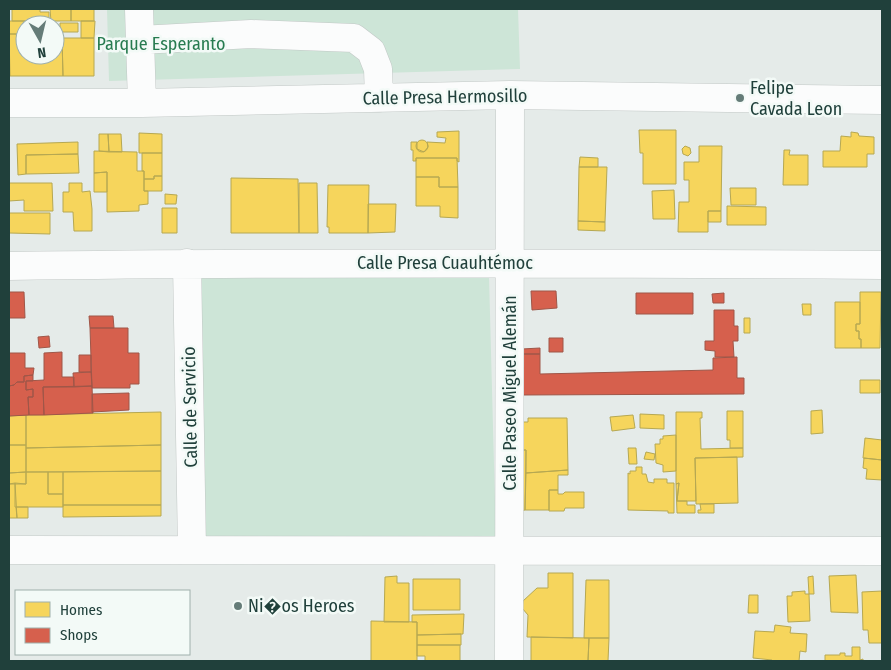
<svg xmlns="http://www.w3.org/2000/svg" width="891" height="670" viewBox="0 0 891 670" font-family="'Fira Sans Condensed',sans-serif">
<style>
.green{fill:#cde5d7}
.homes{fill:#f6d55c;stroke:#b6a852}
.shops{fill:#d6604d;stroke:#9f5648}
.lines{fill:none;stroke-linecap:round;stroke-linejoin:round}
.minor-casing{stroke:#c2c8c6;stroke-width:29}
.minor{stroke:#fbfcfc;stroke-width:28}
.poi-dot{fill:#657c78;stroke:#f3faf7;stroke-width:2}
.labels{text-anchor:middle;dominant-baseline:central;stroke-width:5;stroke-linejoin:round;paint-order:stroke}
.park-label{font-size:18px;fill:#277b50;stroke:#f3faf7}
.poi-label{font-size:18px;fill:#20403b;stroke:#f3faf7;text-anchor:start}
.street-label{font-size:18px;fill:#20403b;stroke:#f3faf7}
</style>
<rect width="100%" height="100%" fill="#e5ebe9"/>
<path class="green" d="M107,9H518L520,69L109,81Z
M197,272L489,276L496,540L202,541Z"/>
<path class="homes" d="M12,9H40V12H49V21H12Z
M50,9H71V21H51Z
M71,9H94V21H71Z
M9,21H49V25H25V34H9Z
M81,21H95L94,38H81Z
M60,23H78V32H60Z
M9,34H25V55H55V38H62L63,76H10Z
M62,38H94V76H63Z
M639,130H676V184H643V153H640Z
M459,131V162L457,161V158H416V161H413V150H411V142H417V149L424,152L428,147L427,142L445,143L446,138L437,137V132Z
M851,132L858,133L859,136L874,137V154H867V167H823V151H840L841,136L851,137Z
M139,133L162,134V153H139Z
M99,134H108L109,152L99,151Z
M108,134H121L122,152H109Z
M416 146a6 6 0 1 1 12 0a6 6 0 1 1-12 0Z
M78,142V154L26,155V174L18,175L17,144Z
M685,146L690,148L691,153L688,156L683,154L682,149Z
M699,146H722L721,211H708V232H678L679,202H689V180H684V162H699Z
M784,150H790L789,155H808V185H783Z
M94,151L137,152V171H144V191H148V204L139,205V211L107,212V172L94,173Z
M142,153H162V176H154V179H144V171H142Z
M78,154L79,173L26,174V155Z
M580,157L598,158V167H579Z
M416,158H457L458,187H439V177H416Z
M579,167H607L605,222L578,221Z
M107,172V192H94V173Z
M154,176H162V191H144V179H154Z
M416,177H439V187H458V218L440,217V206H416Z
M231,178L298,179L299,233H231Z
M9,183H52L53,211H24V200L9,201Z
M69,183H82V192L90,191L92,209V231H74L73,212H63V192H69Z
M299,183H317L318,233H299Z
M328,185H369L368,233H329V227H327Z
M730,188H756V205H731Z
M674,190L675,219H653L652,191Z
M165,194L177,195L176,204H165Z
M368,204H396L395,232L368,233Z
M727,206L766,207V225H727Z
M162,208H177V233H162Z
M708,211H721V222H708Z
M9,213H50V234L9,233Z
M578,221L605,222V231L578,230Z
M860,292H881L880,348H861V339H859V331H856V324H860Z
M835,302H860V324H856V331H859V339H861V348H835Z
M802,304H811V315H803Z
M744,318H750V333H744Z
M860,380H880V393H860Z
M822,410L823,433L811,434V411Z
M727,411H743V448H730V440H727Z
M161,412V445L26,448V415Z
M676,412H702V418H700L701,449L743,448V457L695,458L696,501H677L679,483L676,484Z
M640,414L664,415V429L640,428Z
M26,415V445H9V416Z
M633,415L635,428L612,431L610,417Z
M528,418H567L568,470L526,473V450H520L523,422H528Z
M676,435V471L663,472V465L656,463L655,444H660V439H663V436Z
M865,438L882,440V460L863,458Z
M9,445H26V472L9,473Z
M161,445V471L26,472V448Z
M628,448H636L637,464H629Z
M520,450H526L525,510L521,511Z
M646,452L655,454L654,460L644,459Z
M737,457L738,503L696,504L695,458Z
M864,458L882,460V480L866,479L867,469L863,468Z
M636,467H642V474H646L648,482L654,483V479H667V483H674V513H668V511L628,510V473L630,474V471H636Z
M568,470V475H558V490H549V510H525L526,473Z
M161,471V505H63V472Z
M26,472V484H9V473Z
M26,472H48V494H63V507H15V483L26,484Z
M48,472H63V494H48Z
M15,483L17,518H9V484Z
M679,483L677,501H687V505H695V513H677L676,484Z
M549,490H558V494H563L565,492H584V508H565L564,511H549Z
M700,504H714V513H698V510H701Z
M63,505H161V516L63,517Z
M16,507H28V518H17Z
M548,573H573V638L527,637L528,615L522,608L523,601L537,588H548Z
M856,575L858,613L831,612L829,576Z
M397,576V583H409V622H384L385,577Z
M813,576L814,594H809L808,577Z
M413,579H460V610H413Z
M586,580H609V638H584Z
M805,591V594H809L810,621L788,622L787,596H792V592Z
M882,591V643H869L868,630H863L862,592Z
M749,595H758V613H748Z
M464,614L463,634L417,635V622H412V615Z
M371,621L417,622V661H371Z
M775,625L791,627L790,633L807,634L806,652L800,651L799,661H772V660L753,658L755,631L774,632Z
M461,634V645H417V635Z
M531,637L589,638L588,661H531Z
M589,638H609L608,661H588Z
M417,645H460V661H423H425V656H417Z
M852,647H860V660L863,659V661H825V655H840V653H845V656H852Z"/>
<path class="shops" d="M531,291H556L557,308L532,310Z
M9,292H24L25,318H9Z
M636,293H693V314H636Z
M724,293V303H713L712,294Z
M714,310H734V326H738V341H733L734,357H715V351L705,350V341H714Z
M89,316H113L114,328H90Z
M90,328H128V353H139V384H130V388H92Z
M49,336L50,347L39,348L38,337Z
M549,338H563V352H549Z
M540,348V354H522V349Z
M62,352V377H74V387H43L44,415H29L28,397H33V389L26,390V381L44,380V353Z
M9,353H25V368H34L33,375L24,376V382H17L14,385L9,386Z
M522,354H540V374L713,370V358L737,357V378H744V394L520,395Z
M79,355H91V372H79Z
M91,372L92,386L74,387L73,373Z
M33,375V381H26V390L33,389V397H28L29,415L9,416V386L14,385L17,382H24V376Z
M92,386L93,413L44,415L43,387Z
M129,393V410L92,412V394Z"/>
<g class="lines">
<defs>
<path id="minor" d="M139,9L142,103
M140,40L251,34L354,38L371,51L378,69L379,98
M9,103H142L510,95L882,100
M187,263L192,550
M9,266C300,262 591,263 882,265
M9,550L882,551
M509,661L510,95"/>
</defs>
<use href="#minor" class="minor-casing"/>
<use href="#minor" class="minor"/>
</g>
<g class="poi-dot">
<circle cx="740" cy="98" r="5"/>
<circle cx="238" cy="606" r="5"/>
</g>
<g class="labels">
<g class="park-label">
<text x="161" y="44">Parque Esperanto</text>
</g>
<g class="poi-label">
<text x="750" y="88">Felipe<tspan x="750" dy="21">Cavada Leon</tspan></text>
<text x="248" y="606">Ni�os Heroes</text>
</g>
<g class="street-label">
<text transform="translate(445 97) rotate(-1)">Calle Presa Hermosillo</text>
<text x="445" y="263">Calle Presa Cuauhtémoc</text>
<text transform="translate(510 393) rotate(-90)">Calle Paseo Miguel Alemán</text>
<text transform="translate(190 407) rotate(-91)">Calle de Servicio</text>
</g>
</g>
<rect width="891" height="670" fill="none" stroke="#20403b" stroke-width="20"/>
<rect x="15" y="590" width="175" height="65" fill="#f3faf7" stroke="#9fb0ac"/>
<rect x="25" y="602" width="25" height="15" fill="#f6d55c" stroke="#9fb0ac"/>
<text x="60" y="615" font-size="15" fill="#20403b">Homes</text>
<rect x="25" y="628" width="25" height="15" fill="#d6604d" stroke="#9fb0ac"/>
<text x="60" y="640" font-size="15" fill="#20403b">Shops</text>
<g transform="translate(40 40) rotate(172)"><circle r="24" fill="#f3faf7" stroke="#9fb0ac"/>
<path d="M0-4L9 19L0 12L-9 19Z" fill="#657c78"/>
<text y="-8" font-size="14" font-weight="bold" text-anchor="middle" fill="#20403b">N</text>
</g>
</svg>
